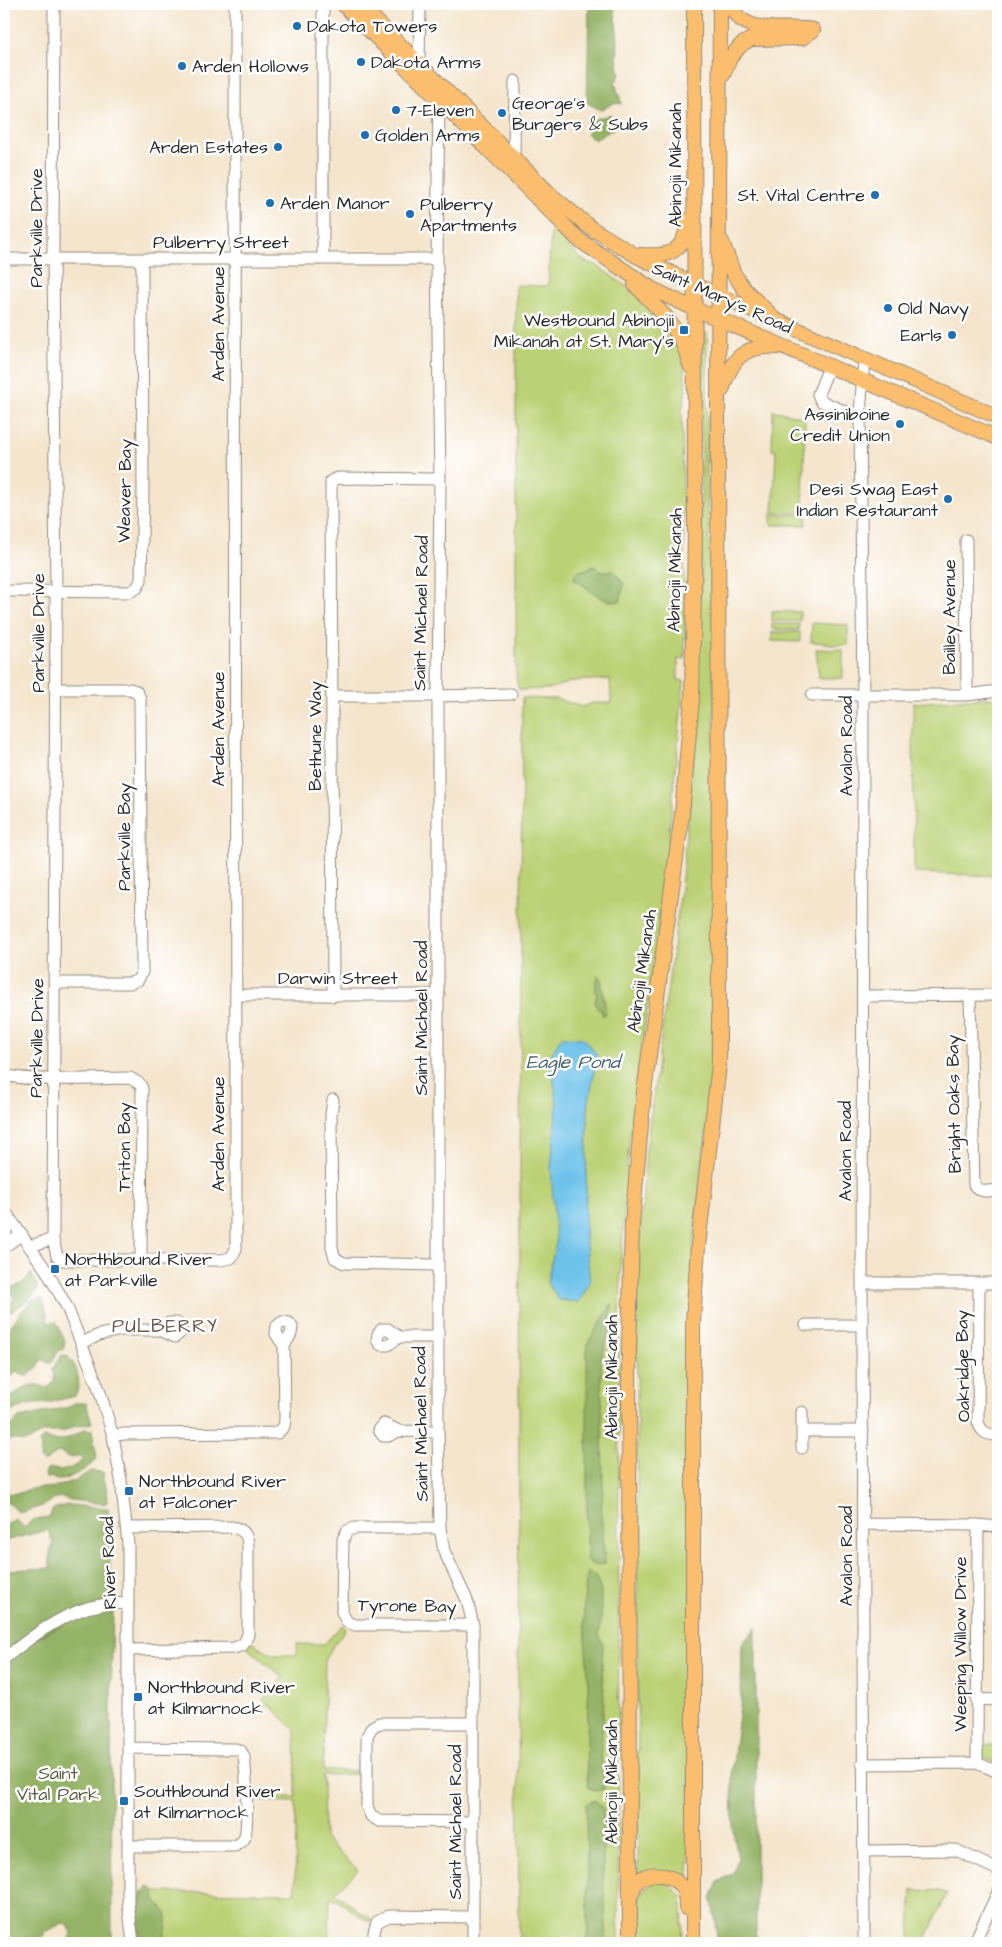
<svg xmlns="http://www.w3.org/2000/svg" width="1002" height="1947" viewBox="0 0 1002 1947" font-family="'Architects Daughter',sans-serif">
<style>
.green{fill:#bbd175;stroke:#737e50}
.forest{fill:#94b366;stroke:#606f48}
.water{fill:#6dc2ea;stroke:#4c768a}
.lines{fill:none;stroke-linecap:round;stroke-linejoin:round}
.minor-casing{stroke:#90887c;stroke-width:13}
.major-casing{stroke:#90887c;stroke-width:16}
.minor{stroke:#fff;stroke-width:11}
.major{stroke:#fbbe6e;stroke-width:14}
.poi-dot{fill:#1f6fb2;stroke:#fff;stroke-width:2}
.labels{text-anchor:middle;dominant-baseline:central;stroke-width:5;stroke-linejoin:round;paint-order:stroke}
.poi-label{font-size:18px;fill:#2b2b2b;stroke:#fff;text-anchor:start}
.street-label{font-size:18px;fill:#2b2b2b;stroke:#fff}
.park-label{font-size:18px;fill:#565d41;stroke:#fff}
.water-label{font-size:19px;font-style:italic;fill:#42606e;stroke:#fff}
.neighbourhood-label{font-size:19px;letter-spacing:1px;fill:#6d574c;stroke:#fff}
</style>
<rect width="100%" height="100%" fill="#fff"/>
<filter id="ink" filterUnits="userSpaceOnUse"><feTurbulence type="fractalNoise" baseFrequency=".02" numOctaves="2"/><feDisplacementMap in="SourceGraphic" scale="10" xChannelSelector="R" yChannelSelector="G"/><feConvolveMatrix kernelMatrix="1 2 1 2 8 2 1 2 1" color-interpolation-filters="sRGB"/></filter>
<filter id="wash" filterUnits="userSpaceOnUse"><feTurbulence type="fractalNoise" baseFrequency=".0096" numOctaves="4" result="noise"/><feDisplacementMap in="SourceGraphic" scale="20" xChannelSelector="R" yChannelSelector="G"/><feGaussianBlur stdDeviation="1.12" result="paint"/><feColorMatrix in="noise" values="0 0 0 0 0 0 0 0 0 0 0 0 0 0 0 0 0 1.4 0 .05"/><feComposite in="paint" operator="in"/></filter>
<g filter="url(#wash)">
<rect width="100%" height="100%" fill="#f4e5cc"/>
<path class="green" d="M551,229L585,262L595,264L652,305L683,353L686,390L682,410L685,659H678V680L684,681L665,875L629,1144L621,1261L619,1380L618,1943H519L518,1669L522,698L557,699L582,707L592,703H611L610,679L573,681L549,689L519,690L516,678V285L548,286Z
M702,333H707V487L714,656V1063L694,1240L689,1886L638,1875L637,1332L638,1263L646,1150L681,889L690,793L701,578Z
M773,410L805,418L803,513H773L776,450H772Z
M771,515H806V525H771Z
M772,611L800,612V621H772Z
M812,623L848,625V645H829L828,643L811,642Z
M772,624H799V630L772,629Z
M772,632H800V642L772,641Z
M816,649L843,650V678H819Z
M998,697V876L914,873L913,703Z
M342,1625L346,1628L325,1658L323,1770L363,1771V1774L323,1775L324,1838L358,1870L335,1893L371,1919L369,1922L332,1897L330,1898L329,1943H136L133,1895L145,1892L295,1893L296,1802L251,1801V1797H296L295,1730L263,1699L283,1677L247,1648L251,1642L274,1655H296L297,1644H324Z
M981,1745H998V1764L984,1758Z
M659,1881L669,1883L682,1896L683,1943H638C638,1922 631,1886 659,1881Z
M912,1890L940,1891L947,1894L924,1943H910Z"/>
<path class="forest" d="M589,4H614L618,42L617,59L620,74L615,83L622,104L614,103L601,110L587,103Z
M610,115L613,129L595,140L587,134L592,120Z
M595,566L599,571H614L624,584L620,601C601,604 590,588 575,580L574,576L578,572Z
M598,976L601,979L606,1013L603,1016L600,1008L598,1010L595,1002L597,993L595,992Z
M31,1273L38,1288L32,1297L9,1313L4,1324V1305L15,1299L8,1287C19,1287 26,1282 31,1273Z
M42,1298L46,1309L48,1323L56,1321L65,1342L63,1349L58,1352L50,1364L41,1359L39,1366L27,1377L17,1371L9,1379L4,1380L5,1337L12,1324L30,1301Z
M612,1304L610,1331L601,1359L603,1492L601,1512L605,1563C597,1567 594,1567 587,1560V1344Z
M62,1355L67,1356C78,1367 82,1382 75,1396L47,1403L27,1405L4,1414V1401C21,1392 26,1379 47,1388C55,1383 56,1378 52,1369Z
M74,1403H86L92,1423L75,1426L63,1432H43L33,1439L23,1442L13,1439L4,1442V1433L19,1418L69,1407Z
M84,1429L92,1430L97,1458C93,1466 67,1481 58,1480C55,1480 53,1478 50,1477L47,1479L45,1475L47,1470C53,1467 57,1471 64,1470C70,1469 78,1465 82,1460L78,1456L72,1458L59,1452L44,1462L40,1459L41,1447L39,1442L44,1437C48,1439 53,1441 57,1441C63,1441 79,1434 84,1429Z
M91,1471L103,1472L108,1497L107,1502L104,1504L71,1500L60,1497L42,1506L19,1513L11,1505L4,1501V1493L17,1494L30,1489L56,1487L76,1480Z
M67,1505L108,1508L111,1599L4,1654V1570L50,1568V1553L53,1544L48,1530L4,1541V1526L16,1520L25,1528L32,1520L49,1517L53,1509Z
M588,1572L595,1576L601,1590V1621L599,1635L603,1645L602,1666L604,1700L601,1752L604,1789L595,1791L588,1788C584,1756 589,1721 588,1688C588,1649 579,1611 588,1572Z
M103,1609H113L111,1685L112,1943H69L71,1933L69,1926L62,1923L46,1932L38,1943H4V1667C25,1641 71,1617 103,1609Z
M756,1627V1943H717L716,1922L711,1898L718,1882L733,1873L738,1858L733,1831L732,1771L741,1699L742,1644Z
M595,1800L603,1809V1871L607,1943H588L586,1804Z
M149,1887L156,1891L154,1897C157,1903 160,1905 164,1910C171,1918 165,1934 163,1943H142C136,1927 139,1909 143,1892Z"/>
<path class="water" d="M561,1037L583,1038L597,1055L588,1108L585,1236L590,1282L579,1302L559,1300L547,1282L556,1242L551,1168L557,1103L550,1057Z"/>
</g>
<g filter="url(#ink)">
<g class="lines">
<defs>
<path id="minor" d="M323,4V259
M416,66L419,62L420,4
M442,95L439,100L437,259L440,479L438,696V1432L440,1528L444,1551L467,1600L473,1625V1943
M512,162L514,159L515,81
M4,259H437
M864,358L860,414L863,695L862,1325L864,1943
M829,367L818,394L821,401L846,412L860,414
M966,540L967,695
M4,591L129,592L137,588L141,580L143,492L142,268L140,260
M55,689H130L136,691L140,698L142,972L138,980L130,983H55
M812,695H967L998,691
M333,696H438L511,694
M236,995H439
M970,995L974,1185C980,1193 989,1191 998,1190
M333,996L331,481L338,478L440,479
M863,996L998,995
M4,1074C20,1083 107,1078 130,1078L140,1084L142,1089L141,1260
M333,1100L331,1114L332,1248L335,1258L344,1263L437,1265
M4,1210L46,1270L67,1307L99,1389L113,1436L121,1480L128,1544V1902L133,1943
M53,1239L57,1256L63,1260H221L231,1258L236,1249L235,4
M30,1246L53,1239L56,591L53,251L54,4
M4,1247L22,1234
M862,1283H998
M979,1283L978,1421C981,1433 987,1435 998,1435
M806,1325H862
M399,1337L388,1345H381L377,1340L378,1334L382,1329H388L399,1337H437
M82,1343L99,1335L122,1330H160L175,1337L180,1333L181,1327L177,1323H169L160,1330
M399,1431L388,1436H383L379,1430L384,1424L399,1431L438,1432
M802,1431H863
M113,1436L124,1434L278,1433L284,1426L285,1420L284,1346L291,1334L292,1327L289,1323L282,1322L277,1326L276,1334L284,1346
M802,1448V1412
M864,1524L978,1525L998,1527
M127,1528L232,1527C243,1529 248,1535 248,1546V1635L243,1645L234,1648L128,1650
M440,1528H355L347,1531L343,1539L342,1612L347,1622L355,1625H473
M4,1659C30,1637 66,1610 101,1605C110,1603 119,1604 128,1603
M976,1699L998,1700
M472,1723H379L372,1727L367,1736V1806L371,1816L379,1821L472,1822
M977,1763L978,1525
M862,1764L977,1763L998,1772
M128,1846H235C238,1844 242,1843 244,1839C249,1828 246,1772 244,1757L241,1751L236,1749L128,1748
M865,1851L956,1850L998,1870
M374,1943V1932L377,1922L389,1916L472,1917
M974,1943L998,1892"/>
<path id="major" d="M343,4L579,240L652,289L695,309L998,438
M359,4L552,196L591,228L635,255L695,285L998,417
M729,4C744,38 784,25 813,30
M723,75L730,58L741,45L751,39L802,38L813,30
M722,242L734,274L744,289L772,316
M640,255C671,257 683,253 689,220
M635,285L667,318L682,341L691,367
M722,390C732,359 742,345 777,347
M631,1895C633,1890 634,1885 638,1881C652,1868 677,1876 684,1891C686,1897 686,1902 686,1908
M630,1943L629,1351L632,1224L644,1092L682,814L692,698L695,535L694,4
M693,1943V1322L698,1246L719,1064L718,403L720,4"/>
</defs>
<use href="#minor" class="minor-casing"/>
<use href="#major" class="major-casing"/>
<use href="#minor" class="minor"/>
<use href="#major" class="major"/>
</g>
</g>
<g class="poi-dot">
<circle cx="297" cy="26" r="5"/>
<circle cx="361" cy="62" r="5"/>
<circle cx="182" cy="66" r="5"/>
<circle cx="396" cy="110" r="5"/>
<circle cx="502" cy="113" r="5"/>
<circle cx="365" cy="135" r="5"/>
<circle cx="278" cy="147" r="5"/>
<circle cx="875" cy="195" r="5"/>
<circle cx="270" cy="203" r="5"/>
<circle cx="410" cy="214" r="5"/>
<circle cx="888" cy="308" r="5"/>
<rect x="679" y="325" width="10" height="10" rx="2.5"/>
<circle cx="952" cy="335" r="5"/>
<circle cx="900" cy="424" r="5"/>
<circle cx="948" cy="499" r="5"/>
<rect x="50" y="1264" width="10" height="10" rx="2.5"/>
<rect x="124" y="1486" width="10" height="10" rx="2.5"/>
<rect x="133" y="1692" width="10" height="10" rx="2.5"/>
<rect x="119" y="1796" width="10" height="10" rx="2.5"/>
</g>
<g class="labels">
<g class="poi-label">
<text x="307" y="26">Dakota Towers</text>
<text x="371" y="62">Dakota Arms</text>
<text x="192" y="66">Arden Hollows</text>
<text x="512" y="103">George's<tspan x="512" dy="21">Burgers &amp; Subs</tspan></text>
<text x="406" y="110">7-Eleven</text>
<text x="375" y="135">Golden Arms</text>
<text x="268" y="147" text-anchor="end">Arden Estates</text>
<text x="865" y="195" text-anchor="end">St. Vital Centre</text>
<text x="280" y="203">Arden Manor</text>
<text x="420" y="204">Pulberry<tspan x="420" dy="21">Apartments</tspan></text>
<text x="898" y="308">Old Navy</text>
<text x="674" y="320" text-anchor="end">Westbound Abinojii<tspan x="674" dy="21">Mikanah at St. Mary's</tspan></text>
<text x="942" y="335" text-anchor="end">Earls</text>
<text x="890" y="414" text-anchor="end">Assiniboine<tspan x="890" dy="21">Credit Union</tspan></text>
<text x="938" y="489" text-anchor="end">Desi Swag East<tspan x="938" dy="21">Indian Restaurant</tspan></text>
<text x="65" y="1259">Northbound River<tspan x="65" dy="21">at Parkville</tspan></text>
<text x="139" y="1481">Northbound River<tspan x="139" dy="21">at Falconer</tspan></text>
<text x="148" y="1687">Northbound River<tspan x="148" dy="21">at Kilmarnock</tspan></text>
<text x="134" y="1791">Southbound River<tspan x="134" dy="21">at Kilmarnock</tspan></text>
</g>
<g class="street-label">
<text transform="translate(675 165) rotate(-90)">Abinojii Mikanah</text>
<text transform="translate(36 228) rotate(-90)">Parkville Drive</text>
<text x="221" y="242">Pulberry Street</text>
<text transform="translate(722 298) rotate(24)">Saint Mary's Road</text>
<text transform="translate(218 324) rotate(-90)">Arden Avenue</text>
<text transform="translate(125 491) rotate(-89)">Weaver Bay</text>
<text transform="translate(675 570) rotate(-89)">Abinojii Mikanah</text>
<text transform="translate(421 613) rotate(-89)">Saint Michael Road</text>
<text transform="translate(949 617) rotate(-90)">Bailley Avenue</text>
<text transform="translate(38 633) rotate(-90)">Parkville Drive</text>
<text transform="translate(218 729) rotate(-90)">Arden Avenue</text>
<text transform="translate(315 736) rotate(-90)">Bethune Way</text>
<text transform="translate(846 746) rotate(-90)">Avalon Road</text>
<text transform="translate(124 837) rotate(-90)">Parkville Bay</text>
<text transform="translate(642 971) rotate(-82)">Abinojii Mikanah</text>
<text x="338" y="978">Darwin Street</text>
<text transform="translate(421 1018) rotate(-90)">Saint Michael Road</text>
<text transform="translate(37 1038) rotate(-89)">Parkville Drive</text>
<text transform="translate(954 1104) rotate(-91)">Bright Oaks Bay</text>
<text transform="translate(218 1134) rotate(-90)">Arden Avenue</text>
<text transform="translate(124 1147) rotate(-90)">Triton Bay</text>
<text transform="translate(845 1151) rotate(-90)">Avalon Road</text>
<text transform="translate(963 1366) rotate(-91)">Oakridge Bay</text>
<text transform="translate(611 1377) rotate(-90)">Abinojii Mikanah</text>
<text transform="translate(421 1424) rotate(-91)">Saint Michael Road</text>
<text transform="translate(846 1556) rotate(-90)">Avalon Road</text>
<text transform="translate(109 1563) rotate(-92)">River Road</text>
<text transform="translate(407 1606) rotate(1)">Tyrone Bay</text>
<text transform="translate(960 1644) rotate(-90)">Weeping Willow Drive</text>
<text transform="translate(611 1782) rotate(-90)">Abinojii Mikanah</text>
<text transform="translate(455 1822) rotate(-90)">Saint Michael Road</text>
</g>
<g class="park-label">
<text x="58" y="1773">Saint<tspan x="58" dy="21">Vital Park</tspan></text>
</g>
<g class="water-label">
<text x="573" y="1062">Eagle Pond</text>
</g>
<g class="neighbourhood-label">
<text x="165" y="1326">PULBERRY</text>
</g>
</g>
<rect width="1002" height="1947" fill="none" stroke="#fff" stroke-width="20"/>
</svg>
